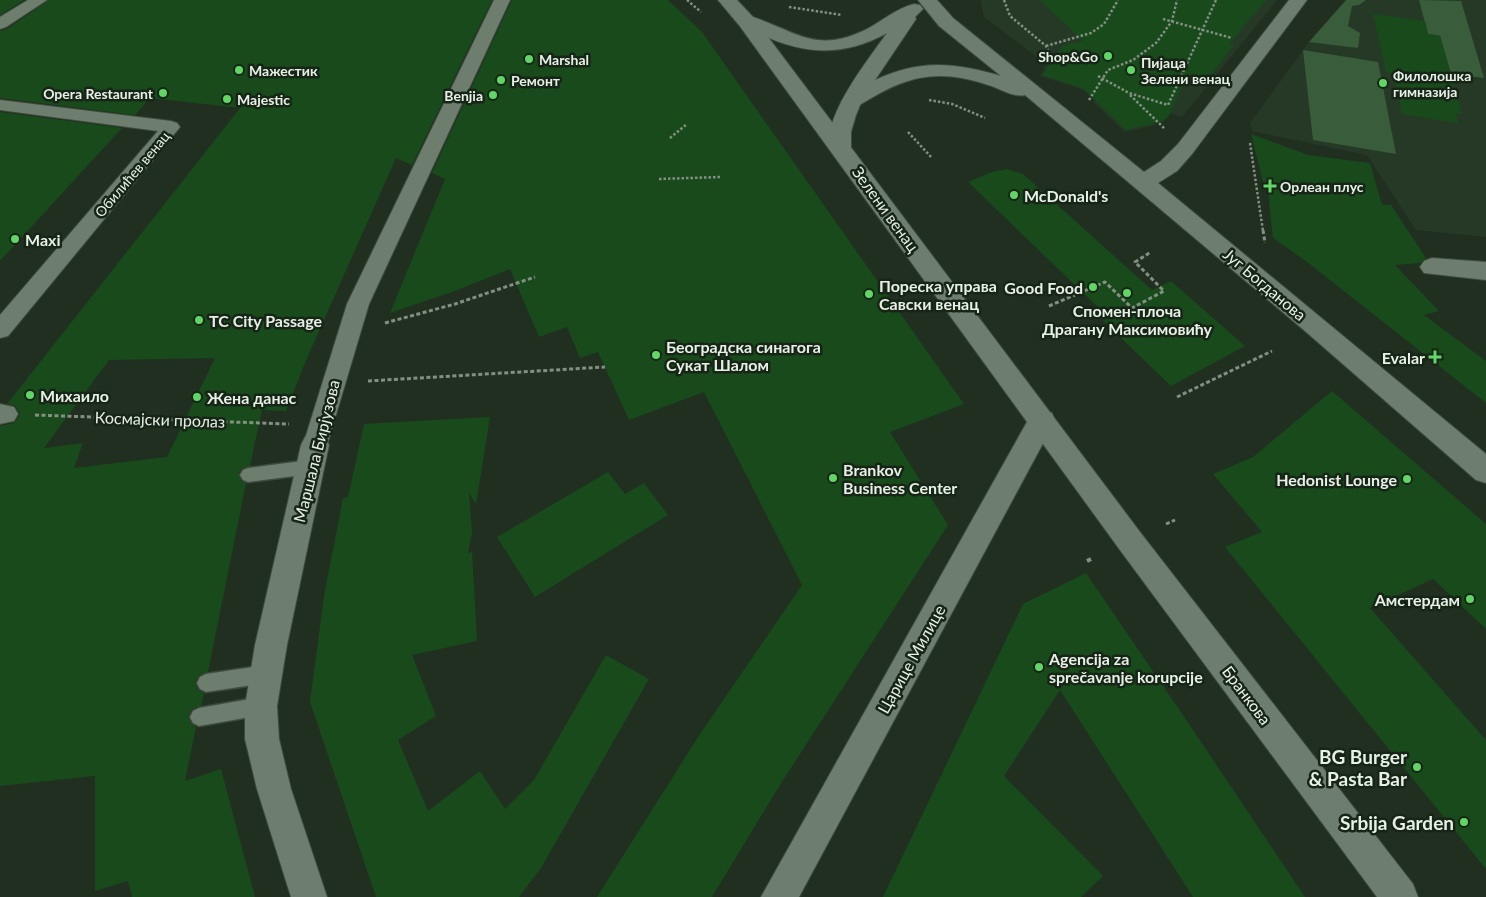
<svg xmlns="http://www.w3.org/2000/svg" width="1486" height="897" viewBox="0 0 1486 897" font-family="Lato,sans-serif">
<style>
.built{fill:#263926}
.green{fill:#395c3a}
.building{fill:#184a1b;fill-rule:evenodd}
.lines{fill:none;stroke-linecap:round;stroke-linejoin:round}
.service-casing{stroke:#3f4b3f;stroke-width:3}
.pedestrian-casing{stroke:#3f4b3f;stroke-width:2}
.minor-casing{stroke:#3f4b3f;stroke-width:2}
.tertiary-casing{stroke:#3f4b3f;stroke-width:2}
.secondary-casing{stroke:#3f4b3f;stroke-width:2}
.path-far2{stroke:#848f83;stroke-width:2.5;stroke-dasharray:2.5 2;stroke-linecap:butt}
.path-far1{stroke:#848f83;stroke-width:3;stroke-dasharray:4 2.5;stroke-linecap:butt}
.path{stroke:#848f83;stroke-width:4;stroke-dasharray:4.5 3;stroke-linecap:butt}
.service{fill:#6e7e6e;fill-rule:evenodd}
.pedestrian{fill:#6e7e6e;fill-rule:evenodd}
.minor{fill:#6e7e6e;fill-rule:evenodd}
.tertiary{fill:#6e7e6e;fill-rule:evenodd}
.secondary{fill:#6e7e6e;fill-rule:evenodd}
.poi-dot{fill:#63d468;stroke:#172517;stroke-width:2}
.labels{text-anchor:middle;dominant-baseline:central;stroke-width:5;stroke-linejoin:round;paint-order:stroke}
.far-poi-label{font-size:14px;font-weight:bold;fill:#e7f0e6;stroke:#172517;text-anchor:start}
.far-street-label{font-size:14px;fill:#e7f0e6;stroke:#172517}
.poi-label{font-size:16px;font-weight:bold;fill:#e7f0e6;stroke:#172517;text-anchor:start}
.street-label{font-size:16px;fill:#e7f0e6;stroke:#172517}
.near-poi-label{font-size:19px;font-weight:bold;fill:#e7f0e6;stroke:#172517;text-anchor:end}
</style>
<rect width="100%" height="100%" fill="#212f21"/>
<path class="built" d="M981,0H1277L1182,117L1134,102L1156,125L1125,132L1093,102L1103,90L1090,92L1040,76L1046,64L984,17Z
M1346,0H1486V237L1416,230L1367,155L1252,131L1250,123L1309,42Z"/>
<path class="green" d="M1346,0H1366L1359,5L1352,6L1348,26L1360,33L1358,48L1309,42Z
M1419,0L1461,1L1484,78L1451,74L1440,36L1428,34Z
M1303,50L1378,62L1396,154L1313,140Z"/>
<path class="building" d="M0,0H24L0,15Z
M49,0H492L412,165L396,158L307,358L286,411L262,410L250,466L242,468L238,474L241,481L246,483L208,672L199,675L195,682L198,690L204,693L201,706L192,709L188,716L191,724L196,727L185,781L221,769L255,897H132L128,881L95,891V776L0,786V426L14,423L20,415L16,406L7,404L240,108L150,98L135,115L0,98V31L7,29ZM215,358L167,457L74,468L83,443L44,448L109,360Z
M512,0H668L702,32L964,404L890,432L948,525L778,788L712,897H597L698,737L802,585L704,392L629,420L598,352L580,358L567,327L539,337L510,269L455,291L390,313L445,179L432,173Z
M1040,0H1266L1229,44L1234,45L1208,79L1188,73L1169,116L1164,121L1126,130L1082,88L1042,75L1062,46L1083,41Z
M1373,14L1425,21L1428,34L1440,36L1462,114L1456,113L1458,123L1402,114L1394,74L1386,72Z
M0,112L122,128L0,261Z
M1251,134L1308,155L1370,163L1382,205H1391L1426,258L1420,263L1395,265L1439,311L1424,315L1486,361V403L1307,262L1273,238L1267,183L1263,182Z
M1007,169L1023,174L1152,290L1171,281L1245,346L1171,386L1099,317L1105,314L968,182L992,172Z
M1332,391L1486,524V629L1433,579L1370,608L1486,740V869L1225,547L1262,532L1213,474L1253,457Z
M490,417L476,504L469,493L472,533L468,554L472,551L477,641L412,655L436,716L398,740L428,811L480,771L505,809L534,780L606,655L649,679L541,868L519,897H376L310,702L324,596L343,498L348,497L364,424Z
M608,472L625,494L644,483L668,515L535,597L497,537Z
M1086,573L1191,727L1305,897H1193L1060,690L1004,776L1103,876L1081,897H883L1023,604Z"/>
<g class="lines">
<defs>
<path id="service" d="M310,460L315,462L318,467L315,472L310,474L248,482L243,480L240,475L243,470L248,468Z
M267,665L273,668L276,674L273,680L267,683L206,692L200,689L197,683L200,677L206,674Z
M261,697L267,700L270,706L267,712L261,715L199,726L193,723L190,717L193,711L199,708Z"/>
<path id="pedestrian" d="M28,0H47L6,27L0,29V17Z
M494,0H510L369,304L327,445L323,452L315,455L307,452L303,445L347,304Z
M0,100L171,121L177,123L180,127L8,336L0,338V315L158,131L0,110Z
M0,404L14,407L18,414L14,421L0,424Z"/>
<path id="minor" d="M918,0H937L953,18L1144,172L1161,161L1178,144L1289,0H1307L1192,154L1177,171L1158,183L1486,454V483L1476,480L1305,331L1025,95C1014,98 999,88 988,85C935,67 904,77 858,106L851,108L844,106L841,102C847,92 862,86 873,81C919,59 953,62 1001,76L939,26Z
M1432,258L1486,262V280L1424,273L1420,267L1424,261Z
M1042,410L1052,413L1055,421L799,897H761L1032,413Z
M315,433L325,437L329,445L287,645L277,706L279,739L291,789L327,897H291L257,789L245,739V706L255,645L301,445L305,437Z"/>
<path id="tertiary" d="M914,4L920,5L923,9L915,17L916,19L863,98L856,115L851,132V148L847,153L840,155L833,153C815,125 871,56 887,33C843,57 805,55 760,34C752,31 742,28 737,21L739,17L746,15C791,27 812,55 863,31C880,23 896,8 914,4Z"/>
<path id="secondary" d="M718,0H737L753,17L1140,532L1413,884L1418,897H1377L1120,550L739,25Z"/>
</defs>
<use href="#service" class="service-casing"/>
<use href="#pedestrian" class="pedestrian-casing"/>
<use href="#minor" class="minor-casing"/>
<use href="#tertiary" class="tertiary-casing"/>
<use href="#secondary" class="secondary-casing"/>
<path class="path-far2" d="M687,0L701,12
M1004,0L1010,16L1046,46L1053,59
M789,7L842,15
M1163,19L1232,38
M1046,46L1091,33L1104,24L1118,0
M1098,76L1129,93L1168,105L1216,0
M1130,95L1165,129
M929,100L952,104L985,118
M1089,100L1108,70L1133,60L1156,43L1172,21L1177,0
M908,132L932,158
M670,138L687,124
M1250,143L1263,231
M659,179L720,177"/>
<path class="path-far1" d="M1263,230L1265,243
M1049,306L1105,282L1132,308L1164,291L1135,262L1151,252
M385,323L455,304L535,277
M368,381L605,367
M1177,397L1272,351
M35,415L289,424
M1166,524L1175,520"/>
<path class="path" d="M1087,561L1093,558"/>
<use href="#service" class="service"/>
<use href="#pedestrian" class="pedestrian"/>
<use href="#minor" class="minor"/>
<use href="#tertiary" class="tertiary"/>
<use href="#secondary" class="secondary"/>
</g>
<g class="poi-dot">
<circle cx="1108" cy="56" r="5"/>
<circle cx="529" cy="59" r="5"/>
<circle cx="239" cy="70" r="5"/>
<circle cx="1131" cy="70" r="5"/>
<circle cx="501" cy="80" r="5"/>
<circle cx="1383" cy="83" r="5"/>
<circle cx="163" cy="93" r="5"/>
<circle cx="493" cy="95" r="5"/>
<circle cx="227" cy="99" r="5"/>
<path d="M1267.5 178.5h5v5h5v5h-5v5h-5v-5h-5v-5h5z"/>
<circle cx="1014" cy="195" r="5"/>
<circle cx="15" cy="239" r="5"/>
<circle cx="1093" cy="287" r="5"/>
<circle cx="1127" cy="293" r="5"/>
<circle cx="869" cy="294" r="5"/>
<circle cx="199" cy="320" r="5"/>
<circle cx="656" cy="355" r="5"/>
<path d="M1432.5 349.5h5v5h5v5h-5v5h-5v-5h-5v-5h5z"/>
<circle cx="30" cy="395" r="5"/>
<circle cx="197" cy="397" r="5"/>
<circle cx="833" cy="478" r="5"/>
<circle cx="1407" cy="479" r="5"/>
<circle cx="1470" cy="599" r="5"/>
<circle cx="1039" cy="667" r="5"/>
<circle cx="1417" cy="767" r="5"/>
<circle cx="1464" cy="822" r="5"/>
</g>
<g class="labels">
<g class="far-poi-label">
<text x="1098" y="56" text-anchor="end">Shop&amp;Go</text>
<text x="539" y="59">Marshal</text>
<text x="1141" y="62">Пијаца<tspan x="1141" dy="16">Зелени венац</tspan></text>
<text x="249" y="70">Мажестик</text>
<text x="1393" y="75">Филолошка<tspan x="1393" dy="16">гимназија</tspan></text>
<text x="511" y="80">Ремонт</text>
<text x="153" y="93" text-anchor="end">Opera Restaurant</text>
<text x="483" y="95" text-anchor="end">Benjia</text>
<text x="237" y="99">Majestic</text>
<text x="1280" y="186">Орлеан плус</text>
</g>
<g class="far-street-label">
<text transform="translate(132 174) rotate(-50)">Обилићев венац</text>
</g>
<g class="poi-label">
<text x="1024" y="195">McDonald's</text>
<text x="25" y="239">Maxi</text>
<text x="879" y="285">Пореска управа<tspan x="879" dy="18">Савски венац</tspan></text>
<text x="1083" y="287" text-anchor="end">Good Food</text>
<text x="1127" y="310" text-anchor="middle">Спомен-плоча<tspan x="1127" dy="18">Драгану Максимовићу</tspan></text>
<text x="209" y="320">TC City Passage</text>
<text x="666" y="346">Београдска синагога<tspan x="666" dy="18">Сукат Шалом</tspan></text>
<text x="1425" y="357" text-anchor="end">Evalar</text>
<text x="40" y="395">Михаило</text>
<text x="207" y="397">Жена данас</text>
<text x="843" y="469">Brankov<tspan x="843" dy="18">Business Center</tspan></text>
<text x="1397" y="479" text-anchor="end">Hedonist Lounge</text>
<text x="1460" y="599" text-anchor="end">Амстердам</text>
<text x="1049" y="658">Agencija za<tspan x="1049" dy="18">sprečavanje korupcije</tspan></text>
</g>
<g class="street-label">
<text transform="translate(886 209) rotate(54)">Зелени венац</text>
<text transform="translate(1265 284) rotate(40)">Југ Богданова</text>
<text transform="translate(160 419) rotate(2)">Космајски пролаз</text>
<text transform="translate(316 451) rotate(-76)">Маршала Бирјузова</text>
<text transform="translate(911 659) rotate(-61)">Царице Милице</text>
<text transform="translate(1247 695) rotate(53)">Бранкова</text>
</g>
<g class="near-poi-label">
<text x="1407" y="756">BG Burger<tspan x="1407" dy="22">&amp; Pasta Bar</tspan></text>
<text x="1454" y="822">Srbija Garden</text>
</g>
</g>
</svg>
